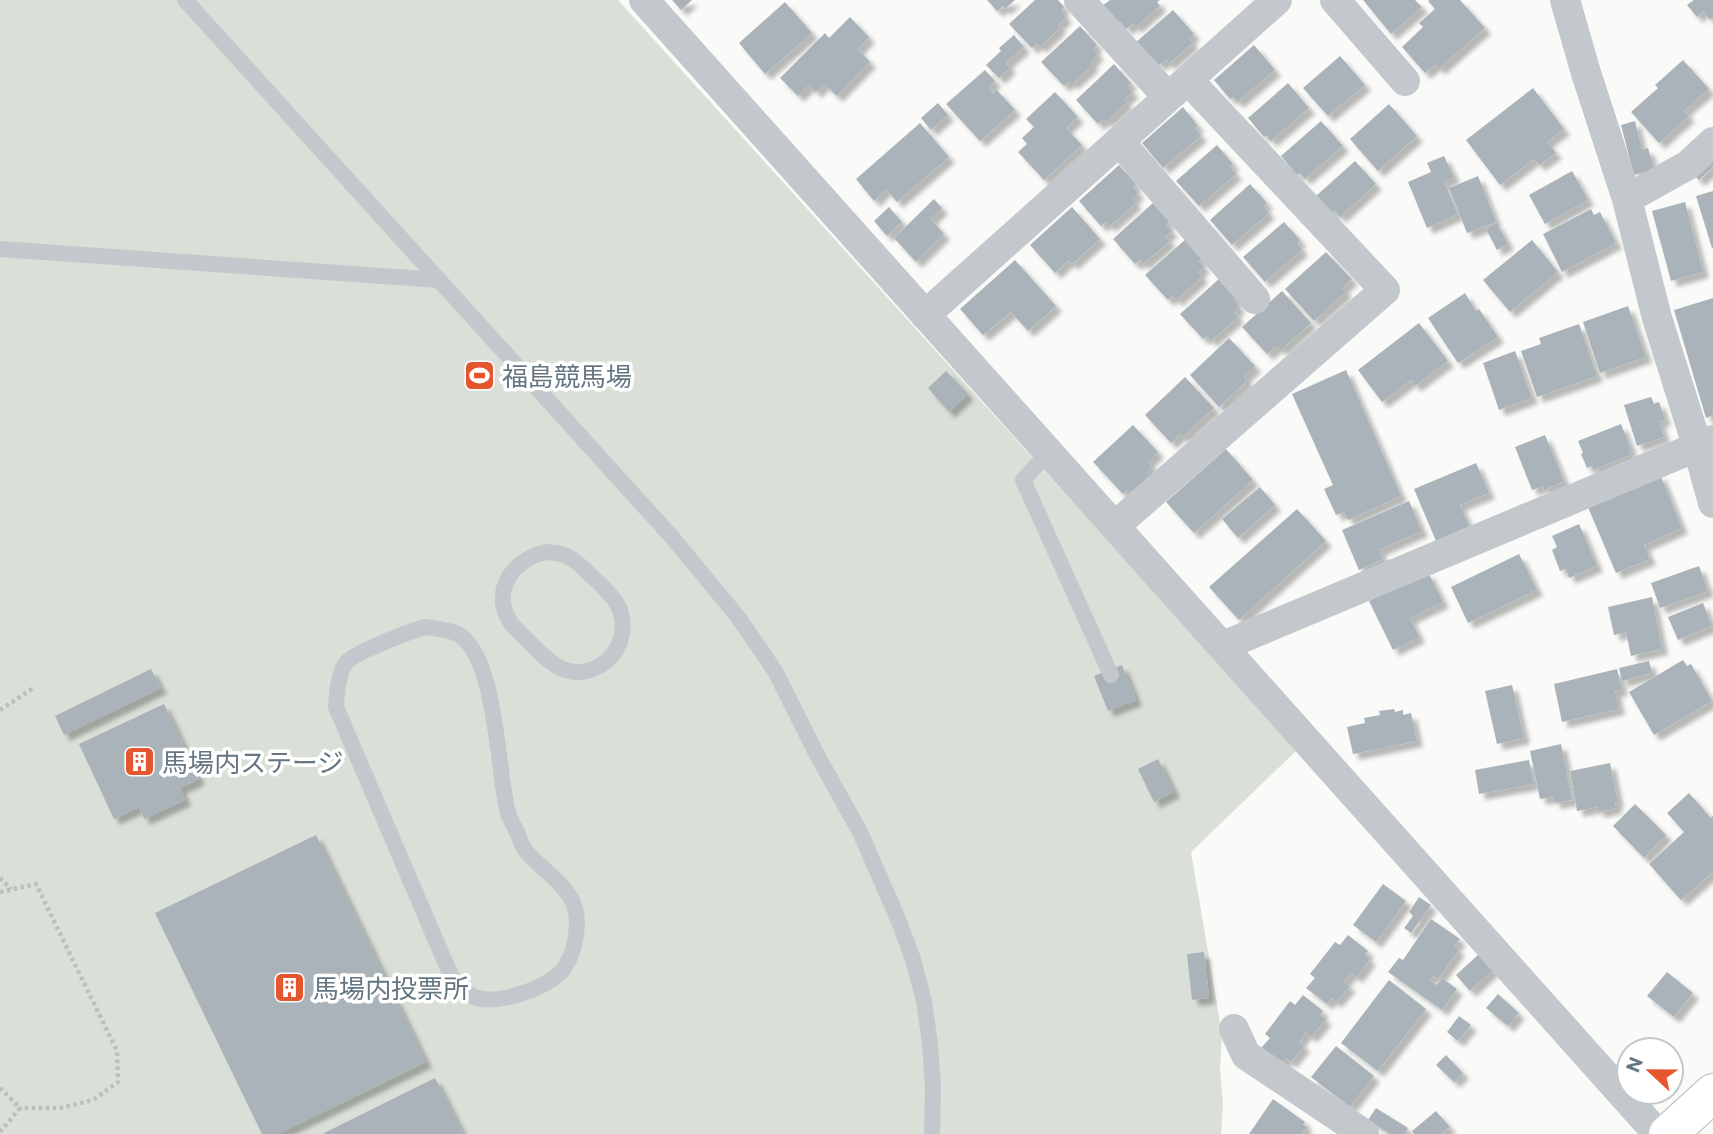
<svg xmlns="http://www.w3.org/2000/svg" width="1713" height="1134" viewBox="0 0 1713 1134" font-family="Commissioner,'Noto Sans JP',sans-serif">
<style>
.pitch{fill:#dadfd7}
.building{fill:#aab3b9;filter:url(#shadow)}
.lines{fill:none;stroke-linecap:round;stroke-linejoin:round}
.secondary-casing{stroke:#b3babf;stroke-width:40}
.path{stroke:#bbbfc2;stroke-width:4.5;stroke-dasharray:3.5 3.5;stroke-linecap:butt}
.lane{stroke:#c3c8cc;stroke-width:16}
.street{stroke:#c3c8cc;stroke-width:30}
.secondary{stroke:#fff;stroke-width:38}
.labels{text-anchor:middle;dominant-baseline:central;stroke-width:7;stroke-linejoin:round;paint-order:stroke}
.poi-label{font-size:26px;fill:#657683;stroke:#fff;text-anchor:start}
</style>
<defs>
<filter id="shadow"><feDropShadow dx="6" dy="6" stdDeviation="2" flood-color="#0004"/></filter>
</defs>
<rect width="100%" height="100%" fill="#fafaf8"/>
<path class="pitch" d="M0,0H618L1297,750L1191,852L1222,1034L1220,1069L1223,1105L1221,1134H0Z"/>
<path class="building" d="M672,0H692L681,10Z
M987,0H1015L1005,9L1003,6L997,11Z
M1035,0H1058L1064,7L1061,11L1066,17L1058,25L1060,28L1040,47L1037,43L1032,48L1009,24Z
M1110,0H1160L1157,2L1160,6L1136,27L1133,24L1126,29L1120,21L1117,24L1102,6Z
M1363,0H1415L1422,7L1391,34Z
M1430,0H1460L1485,28L1439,69L1436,64L1425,73L1402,47L1423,27L1419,23L1435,9L1428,1Z
M1694,0H1713V17L1710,20L1703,11L1697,17L1687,5Z
M785,2L812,33L765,74L739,43Z
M1173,10L1194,34L1189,39L1193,43L1169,64L1166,60L1159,65L1152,58L1150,60L1135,43Z
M850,17L869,37L858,49L870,62L837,96L824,84L816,92L809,85L798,96L780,78L825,33L829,38Z
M1080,26L1097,45L1093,49L1098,54L1090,62L1093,65L1072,84L1069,81L1064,86L1041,62Z
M1014,35L1024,47L1006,63L1010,68L999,78L986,65L1001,51L999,48Z
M1254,45L1275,70L1238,102L1233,97L1230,99L1214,80Z
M1340,56L1365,85L1328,116L1303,88Z
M1683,60L1709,89L1684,111L1689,116L1659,143L1631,112L1658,88L1655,85Z
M1114,64L1131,83L1127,87L1133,92L1124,100L1127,103L1106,122L1104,119L1098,124L1076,100Z
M985,70L995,81L989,88L993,93L996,89L1015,110L980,141L946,104Z
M1288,83L1309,108L1271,141L1266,135L1264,137L1248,118Z
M1533,88L1564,129L1547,142L1556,153L1539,165L1534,159L1500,185L1466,140Z
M1055,92L1078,117L1066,128L1082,145L1044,180L1018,152L1027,144L1022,138L1034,127L1026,119Z
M938,103L948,115L931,130L921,118Z
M1389,104L1417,136L1378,171L1350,139Z
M1183,107L1198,126L1195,128L1201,136L1163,168L1142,143Z
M1321,121L1343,146L1305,179L1300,173L1297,175L1281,156Z
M1635,121L1642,150L1648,148L1654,169L1634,175L1621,125Z
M920,123L949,157L897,202L886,189L874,201L856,179Z
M1217,145L1233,164L1230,167L1236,174L1199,206L1176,181Z
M1713,154V167L1699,180L1692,173Z
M1444,156L1454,177L1444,182L1458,214L1427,228L1408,182L1431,172L1427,163Z
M1355,161L1376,184L1340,217L1335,211L1332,214L1316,196Z
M1119,165L1136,184L1133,187L1138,193L1132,199L1136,203L1110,226L1106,222L1101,226L1079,201Z
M1572,171L1588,200L1545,224L1529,195Z
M1478,176L1496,222L1467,233L1449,188Z
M1250,184L1267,203L1263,206L1269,213L1232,245L1210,220Z
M1713,191V248H1712L1696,196Z
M934,199L942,208L931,219L944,234L916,262L894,238Z
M1685,202L1703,272L1671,281L1652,211Z
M1153,203L1169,222L1166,225L1172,231L1165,237L1170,241L1143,264L1140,260L1135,264L1113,239Z
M889,207L902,222L887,236L874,221Z
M1072,207L1100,239L1072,264L1069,260L1055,273L1030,245Z
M1591,209L1594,215L1600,212L1616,243L1562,272L1543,234Z
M1284,222L1300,240L1297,243L1302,250L1265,282L1243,257Z
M1497,223L1508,244L1497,250L1486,229Z
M1186,239L1202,258L1199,261L1204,267L1198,272L1202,277L1177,300L1172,296L1168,300L1145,275Z
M1532,240L1558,272L1510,312L1483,280Z
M1326,252L1352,279L1342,288L1346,292L1314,321L1285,289Z
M1015,260L1056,306L1028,331L1011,312L983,335L960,309Z
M1220,278L1237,297L1234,300L1239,307L1234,312L1238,317L1211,341L1207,336L1203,339L1180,314Z
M1282,291L1311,323L1281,350L1277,346L1267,354L1242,327Z
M1465,293L1476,311L1479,309L1498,337L1458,363L1428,318Z
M1713,298V415L1706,418L1674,310Z
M1628,306L1646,357L1600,373L1583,322Z
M1419,323L1448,361L1415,386L1411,380L1382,402L1358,370Z
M1579,324L1597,376L1537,397L1521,351L1541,344L1539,338Z
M1229,338L1255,366L1244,377L1247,381L1219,407L1190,375Z
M1515,351L1532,398L1499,410L1483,363Z
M1346,370L1401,496L1348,520L1344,512L1336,515L1324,489L1333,485L1292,394Z
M946,371L968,394L949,412L928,388Z
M1185,377L1214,408L1183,437L1180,434L1171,443L1145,415Z
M1651,397L1654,404L1659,402L1665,420L1659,421L1664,437L1637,446L1624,405Z
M1621,424L1631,449L1629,450L1631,455L1593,470L1592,466L1587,468L1581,454L1583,453L1578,441Z
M1133,425L1158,452L1148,462L1152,467L1146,473L1149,476L1130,493L1127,490L1123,494L1093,462Z
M1545,435L1564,481L1544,490L1543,486L1532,490L1515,447Z
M1226,449L1253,480L1194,533L1166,502Z
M1476,463L1489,493L1460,505L1469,526L1436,541L1414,489Z
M1660,474L1682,528L1644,545L1650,559L1616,573L1587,505Z
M1260,487L1275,505L1238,538L1222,519Z
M1409,501L1422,531L1379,550L1383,559L1359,570L1342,530Z
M1297,509L1326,541L1239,620L1209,587Z
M1579,524L1597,566L1569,578L1566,569L1560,571L1552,550L1557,547L1552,536Z
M1519,554L1537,590L1468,623L1451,587Z
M1699,566L1708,591L1660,608L1651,583Z
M1428,572L1443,602L1410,618L1419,637L1393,650L1369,601Z
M1652,597L1662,649L1631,656L1626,632L1614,635L1608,607Z
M1703,603L1712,626L1678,640L1668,617Z
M1683,660L1687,666L1691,664L1712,701L1654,735L1629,692Z
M1649,661L1652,673L1622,681L1619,668Z
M1122,665L1136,700L1108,711L1094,676Z
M151,669L161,688L64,735L55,716Z
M1617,669L1622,690L1615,691L1619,709L1562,722L1554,684Z
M1512,685L1524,738L1497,744L1485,691Z
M164,704L199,779L180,788L185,800L144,819L139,807L114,819L79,744Z
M1394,709L1395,712L1403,710V715L1411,713L1417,741L1353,754L1347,727L1365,723L1364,718L1380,715L1379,711Z
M1561,744L1572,800L1555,803L1553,797L1540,799L1530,751Z
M1158,759L1174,792L1154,802L1138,769Z
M1529,760L1534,784L1479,794L1475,770Z
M1610,763L1618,802L1615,803L1616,808L1598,812L1597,807L1577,811L1570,771Z
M1689,793L1711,818L1713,816V872L1681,900L1649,864L1684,832L1667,813Z
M1635,804L1666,835L1644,858L1613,826Z
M316,835L426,1062L278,1134H262L155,913Z
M1383,884L1406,901L1376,942L1353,925Z
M1419,897L1431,905L1411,933L1404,928L1413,916L1409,912Z
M1431,919L1460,939L1454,947L1459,950L1438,979L1433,975L1430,980L1437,985L1442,978L1457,989L1442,1010L1388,972L1399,958L1403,960Z
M1348,935L1368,951L1365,955L1370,959L1357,977L1351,973L1344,982L1350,986L1336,1002L1331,998L1327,1004L1306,988L1315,978L1310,974L1335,942L1340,945Z
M1204,952L1209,998L1192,1000L1187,954Z
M1479,954L1493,970L1470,991L1456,975Z
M1667,972L1693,993L1674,1017L1647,996Z
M1389,980L1426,1009L1378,1071L1341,1043Z
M1498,994L1519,1013L1508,1026L1486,1008Z
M1303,995L1323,1011L1320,1015L1326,1019L1311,1037L1306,1032L1299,1042L1304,1046L1291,1062L1286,1058L1282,1064L1261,1048L1270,1038L1265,1034L1290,1001L1295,1005Z
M1459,1016L1471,1025L1458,1041L1447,1032Z
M1336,1046L1374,1076L1350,1107L1311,1077Z
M1446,1055L1463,1073L1454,1082L1436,1065Z
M435,1078L463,1134H322Z
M1273,1099L1305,1122L1303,1125L1307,1127L1302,1134H1249Z
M1376,1108L1408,1128L1404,1134H1390L1368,1120Z
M1436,1111L1450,1127L1441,1134H1414L1412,1131Z"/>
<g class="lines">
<defs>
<path id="secondary" d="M1668,1134L1713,1093"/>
</defs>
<use href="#secondary" class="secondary-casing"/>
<path class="path" d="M0,710L35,687
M0,878L11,889
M0,892L36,884L117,1051L118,1082L93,1100L60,1108H20
M0,1088L20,1108L0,1132"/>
<path class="lane" d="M185,0L671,536L738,617L775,671L817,755L860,832L898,919L913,959L924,1001L930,1044L933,1087L932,1134
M0,249L439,280
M1048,453L1023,480L1111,675
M546,552C555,553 564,553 572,559C582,566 612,594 617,604C629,625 621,653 601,665C571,683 551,664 531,644C524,636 514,629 509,620C491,588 515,559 546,552Z
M425,627C437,629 451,629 461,636C497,663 497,770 508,813C510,819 514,826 517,832C519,837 521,842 523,847C538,869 570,883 576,912C579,931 574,957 561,972C545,989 494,1007 472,996C466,993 459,983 452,978L336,707C337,693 338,676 345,664C352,653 411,631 425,627Z"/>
<path class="street" d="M644,0L1658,1134
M1079,0L1168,97
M1335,0L1405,81
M1565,0L1586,73L1627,199L1657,318L1697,445L1713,503
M1119,141L1255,299
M1627,199L1688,165L1713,142
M925,315L1277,0
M1115,526L1385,290L1188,80
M1223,646L1713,440
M1234,1029L1246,1055L1364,1134"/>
<use href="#secondary" class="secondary"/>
</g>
<defs>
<symbol id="stadium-square" viewBox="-11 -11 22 22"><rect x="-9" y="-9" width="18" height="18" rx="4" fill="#e4572e" stroke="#fff"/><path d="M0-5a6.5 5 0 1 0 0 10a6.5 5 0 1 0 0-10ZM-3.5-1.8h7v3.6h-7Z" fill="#fff"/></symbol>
<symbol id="building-square" viewBox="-11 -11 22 22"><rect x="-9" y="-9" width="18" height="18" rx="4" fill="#e4572e" stroke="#fff"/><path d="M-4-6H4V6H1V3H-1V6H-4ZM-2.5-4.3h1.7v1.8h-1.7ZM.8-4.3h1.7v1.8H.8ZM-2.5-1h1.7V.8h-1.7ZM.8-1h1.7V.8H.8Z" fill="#fff"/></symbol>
</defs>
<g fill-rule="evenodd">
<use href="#stadium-square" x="462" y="358" width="35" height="35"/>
<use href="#building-square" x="122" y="744" width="35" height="35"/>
<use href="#building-square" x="272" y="970" width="35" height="35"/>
</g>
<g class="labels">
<g class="poi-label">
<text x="502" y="375">福島競馬場</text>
<text x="162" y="761">馬場内ステージ</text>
<text x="313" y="987">馬場内投票所</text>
</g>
</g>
<g transform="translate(1650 1071) rotate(292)"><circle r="33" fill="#ffffff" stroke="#c1c8cd" stroke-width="2"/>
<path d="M0-5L12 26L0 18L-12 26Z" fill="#e4572e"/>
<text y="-10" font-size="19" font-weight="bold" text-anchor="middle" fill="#657683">N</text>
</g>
</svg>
